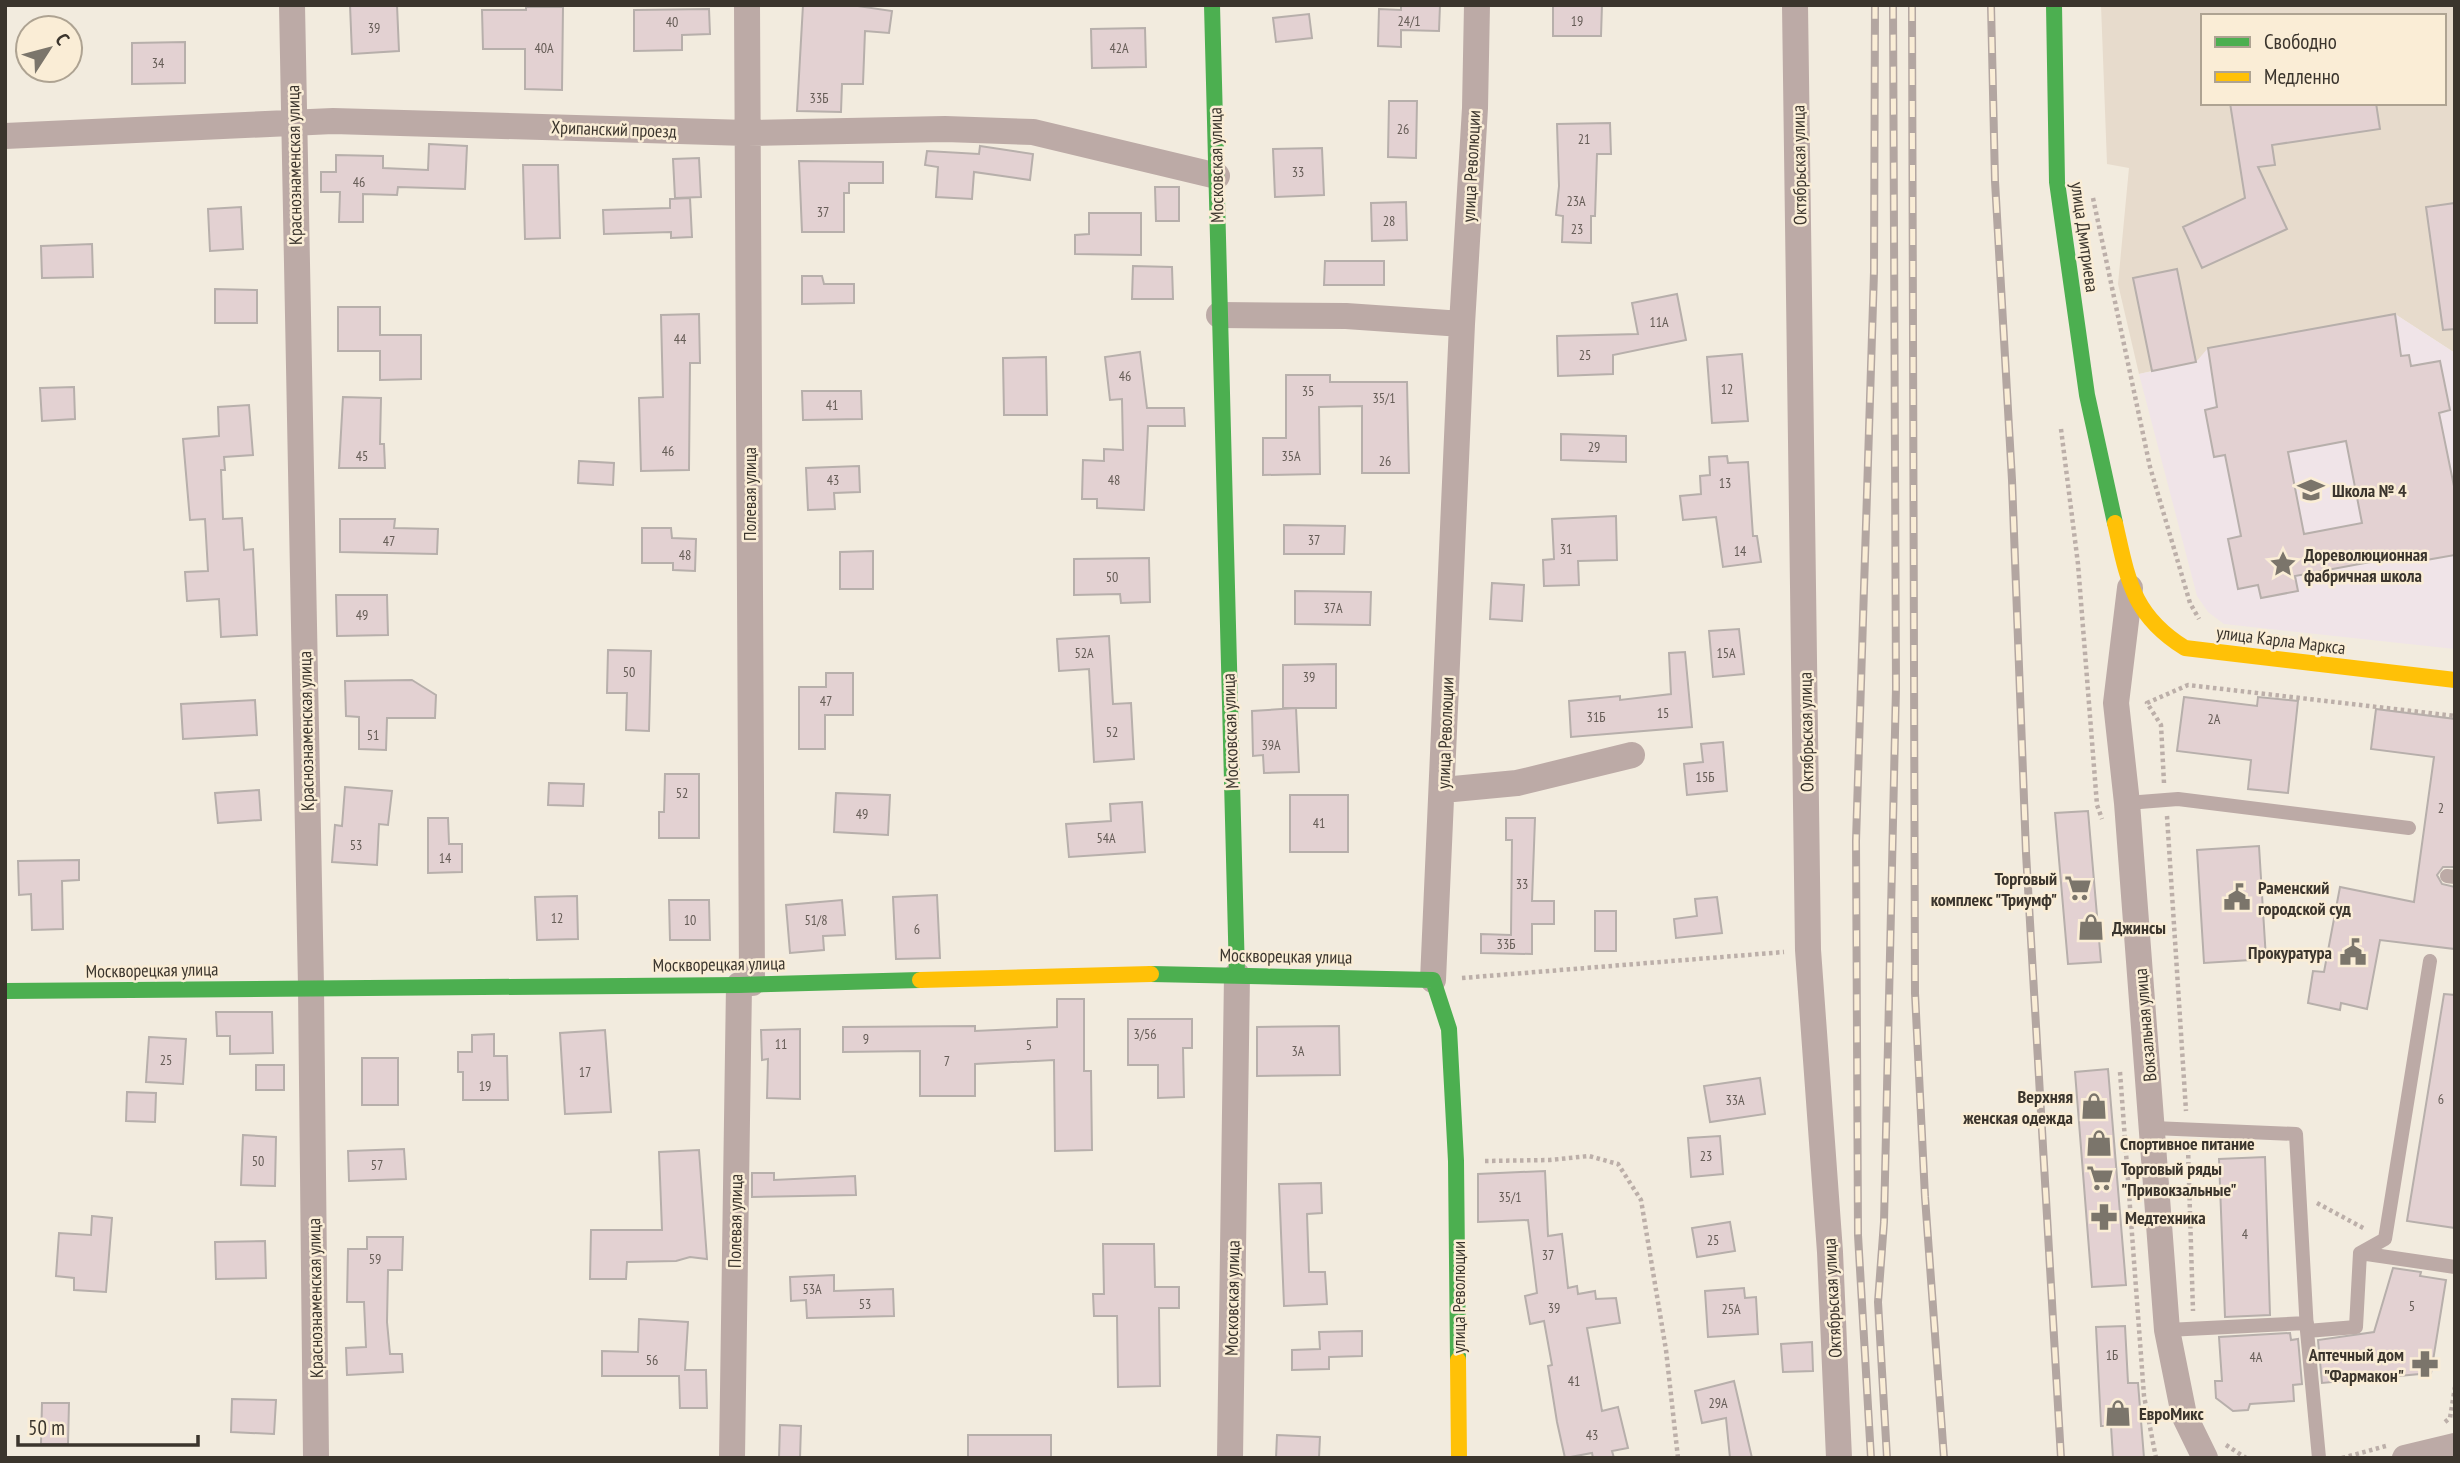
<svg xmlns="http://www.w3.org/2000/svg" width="2460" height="1463" viewBox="0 0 2460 1463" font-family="'PT Sans Narrow',sans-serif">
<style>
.industrial{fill:#e7dbcc;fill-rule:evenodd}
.education{fill:#f0e4e8}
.building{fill:#e3d1d2;stroke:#b7afab;stroke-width:2;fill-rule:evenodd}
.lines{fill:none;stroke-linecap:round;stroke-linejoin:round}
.path{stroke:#bcafa9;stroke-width:4.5;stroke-dasharray:3.5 3.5;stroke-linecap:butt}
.lane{stroke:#bcaaa6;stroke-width:14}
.street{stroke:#bcaaa6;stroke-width:26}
.fast{stroke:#4caf50;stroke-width:16}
.slow{stroke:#ffc107;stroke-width:16}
.rail-casing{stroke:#b3a6a1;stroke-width:8}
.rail{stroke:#faedd6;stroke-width:5;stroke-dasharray:16;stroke-linecap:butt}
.labels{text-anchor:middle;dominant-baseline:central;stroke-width:5;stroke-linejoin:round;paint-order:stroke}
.number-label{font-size:14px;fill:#655c56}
.street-label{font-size:18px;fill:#3b352d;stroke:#faedd6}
.poi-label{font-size:18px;font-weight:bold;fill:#3b352d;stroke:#faedd6;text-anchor:start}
</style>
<rect width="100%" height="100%" fill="#f2ebde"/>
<path class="industrial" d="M2101,5H2455V353L2395,314L2139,374L2118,284L2129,168L2107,164ZM2203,16H2444V103H2203Z"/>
<path class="education" d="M2395,314L2455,353V649L2224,624L2208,612L2197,596L2139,374L2196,362L2208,348Z"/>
<path class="building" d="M350,5H397L399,51L352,54Z
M803,5H851L892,11L889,33L865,31L863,84H842L841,112L797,111Z
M1401,5H1440L1439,31L1401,30V47L1378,46L1379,9L1401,10Z
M1553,5H1602L1601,36H1553Z
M526,7H563L562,90L525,89V49H483L482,10H526Z
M709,9L710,34L682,35V50L634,51V10Z
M1309,14L1312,38L1276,42L1273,18Z
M1145,28L1146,67L1092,68L1091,29Z
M185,42V83L132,84V43Z
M1389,101H1417L1416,158L1388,157Z
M2230,103H2376L2380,129L2272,145L2275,165L2258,167L2287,229L2202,268L2183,227L2245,198Z
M1610,123L1611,154H1597L1595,216H1591V243L1562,242L1563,216L1556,215L1559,186L1557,124Z
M429,144L467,146L465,189L398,187L397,195L363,194V222H339L340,192H321V172H336V155L383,156V168L428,170Z
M980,146L1033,154L1030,180L974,172L972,199L936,197L938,167L925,165L927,151L979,154Z
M1322,148L1324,195L1275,197L1273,149Z
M699,158L701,197L675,198L673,159Z
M799,161L883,162V183H849V193H844V232H802Z
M523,165H558L560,238L525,239Z
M1155,187H1179V221H1156Z
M690,198L692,237L671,238V232L604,234L603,210L670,208V199Z
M1406,202L1407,240L1372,241L1371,203Z
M2455,203V329L2443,330L2426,207Z
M241,207L243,249L210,251L208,209Z
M1089,213H1141V255L1075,254V235L1089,234Z
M92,244L93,277L42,278L41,246Z
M1325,261H1384V285H1324Z
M1133,266L1172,267L1173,299H1132Z
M2177,269L2196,362L2152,371L2133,278Z
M802,276H822L824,284H854V303L802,304Z
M215,289L257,290V323H215Z
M1677,294L1686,340L1613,355V374L1558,376L1557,336L1638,334L1632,303Z
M338,307H380V335H421V379L380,380V351H338Z
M699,314L700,363H690L689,470L641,471L639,398L663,397L661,315Z
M2395,314L2401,356L2409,355L2411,366L2440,361L2450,410L2439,413L2455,491V555L2426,560L2424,552L2295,576L2298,591L2261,598L2258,585L2238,589L2228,539L2241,536L2225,455L2214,457L2205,410L2217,407L2208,348ZM2346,441L2362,523L2304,534L2288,452Z
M1140,352L1147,408H1184L1185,426H1148L1144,510L1097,508V499H1082L1083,460L1104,461V449L1123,450L1122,399L1110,400L1105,357Z
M1742,354L1748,421L1712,423L1707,357Z
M1046,357L1047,415H1004L1003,358Z
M1286,375H1330V382H1407L1409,473H1362V406L1319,407L1320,474L1263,475V438H1286Z
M74,387L75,419L42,421L40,388Z
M802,391H861L862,419L803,420Z
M343,397L381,398L380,444H384L385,468H339Z
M249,405L253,455L224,457L225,470H221L223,519L242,518L244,550L253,549L257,635L221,637L219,599L187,601L185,572L208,571L205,519L190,520L183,439L219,436L218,407Z
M1561,434L1626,436V462L1561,460Z
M1727,456L1728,463L1748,462L1753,536H1757L1761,562L1723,567L1716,517L1683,520L1680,496L1701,494L1700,476L1710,475L1709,457Z
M579,461L614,463L613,485L578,483Z
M859,466L860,492L834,493L835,509L808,510L806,468Z
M1616,516L1617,560L1578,561L1579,585L1544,586L1543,560L1554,559L1552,519Z
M340,519H395L394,528L438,529L437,554L340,552Z
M1284,525L1345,526L1344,554H1284Z
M642,528H671L672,538L696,539L695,571L673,570V563H642Z
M873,551V589H840V552Z
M1149,558L1150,602L1121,603L1120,594L1074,595V559Z
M1492,583L1524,585L1522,621L1490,619Z
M1295,591L1371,592L1370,625L1295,624Z
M336,595H387L388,635L337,636Z
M1739,629L1744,674L1713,677L1709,631Z
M1109,636L1113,704L1131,703L1134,759L1094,762L1089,669L1059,671L1057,639Z
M608,650L651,651L649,731L626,730L627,693H607Z
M1685,652L1692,727L1571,737L1569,701L1620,696V700L1671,694L1669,653Z
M1336,664V708H1283V665Z
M826,673H853V715H825V749H799V687H826Z
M412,680L436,695L435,718H387L386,750L359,749V717L346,716L345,681Z
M2184,697L2257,706L2258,697L2298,701L2288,793L2248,789L2251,760L2177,751Z
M255,700L257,735L183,739L181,704Z
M1296,708L1299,772L1264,773L1263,755L1253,756L1252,711Z
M2376,709L2455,719V867H2443L2437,875L2442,884L2455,887V949L2380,940L2367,1009L2341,1003L2340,1010L2308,1003L2313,971L2324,972L2340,887L2414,902L2434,757L2371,749Z
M1723,742L1727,791L1687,795L1684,764L1703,762L1701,744Z
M665,774H699V838H659V812H664Z
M549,783L584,784L583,806L548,805Z
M345,787L392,791L388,825L379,824L377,865L332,862L335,825L342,826Z
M259,790L261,820L218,823L215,793Z
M836,793L890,795L888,835L834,832Z
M1290,795H1348V852H1290Z
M1142,802L1145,852L1069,857L1066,824L1111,821L1110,804Z
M2088,811L2101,962L2068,964L2055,813Z
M428,818H448L449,844H462V872L428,873Z
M1506,818H1535L1532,901H1554V924H1532V954L1481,953V934L1511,935L1512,840H1506Z
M2259,846L2266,959L2204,963L2197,850Z
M79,860V880L62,881L63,929L32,930L31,894L19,895L18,861Z
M937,895L940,958L896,959L893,897Z
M577,896L578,939L537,940L535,897Z
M1717,897L1722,933L1676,938L1674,919L1697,916L1695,899Z
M669,900H709L710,940H670Z
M842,900L845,935L823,936L824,950L790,953L786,905Z
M1595,911H1616V951H1595Z
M2444,994L2455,995V1228L2407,1221Z
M1057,999H1084V1071H1091L1092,1150L1055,1151L1054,1060L975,1064V1096H920V1051L843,1052V1027L975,1026V1031L1057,1027Z
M216,1012H272L273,1053L230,1054V1036H217Z
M1128,1019H1192V1048H1183L1184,1097L1158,1098V1065H1128Z
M1339,1026L1340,1075L1257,1076V1027Z
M800,1029V1099L767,1098L768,1059L762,1060L761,1030Z
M605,1030L611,1112L565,1114L560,1033Z
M494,1034V1056H507L508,1100H463V1072H458V1052H472V1035Z
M149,1037L186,1039L183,1084L146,1082Z
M362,1058H398V1105H362Z
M256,1065H284V1090H256Z
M2108,1069L2126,1285L2092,1287L2075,1072Z
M1760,1078L1765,1114L1710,1122L1704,1086Z
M127,1092L156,1093L155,1122L126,1121Z
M243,1135L276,1137L275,1186L241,1185Z
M1720,1136L1723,1174L1691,1177L1688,1138Z
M404,1149L406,1179L349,1181L348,1151Z
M699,1150L707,1259L690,1257L676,1261L627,1262L626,1279H590L591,1230H662L659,1152Z
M2265,1157L2270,1315L2225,1317L2219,1159Z
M1545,1171L1548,1236L1562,1234L1568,1288L1577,1286L1578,1294L1595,1291L1596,1299L1616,1298L1620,1323L1587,1328L1602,1411L1618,1407L1628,1448L1612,1451L1614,1458H1593L1592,1453L1565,1458L1557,1422L1548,1366L1552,1365L1544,1321L1530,1324L1525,1296L1537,1293L1528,1220L1478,1222V1174Z
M752,1173H774V1180L855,1176L856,1195L752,1197Z
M1321,1183L1322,1213L1307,1214L1309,1272H1325L1327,1304L1284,1306L1279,1184Z
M92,1216L112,1218L106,1292L74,1290V1278L56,1276L59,1233L91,1235Z
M1730,1222L1735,1251L1697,1257L1692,1228Z
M367,1237H403L402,1270H388L387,1322L390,1354H402L403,1372L347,1375L346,1348L366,1347L364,1302H347L348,1249H367Z
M265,1241L266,1278L216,1279L215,1242Z
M1103,1244H1154L1155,1287H1179V1308H1159L1160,1386L1118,1387L1117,1316H1094L1093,1294H1104Z
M2393,1268L2421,1272L2420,1276L2446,1280L2431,1373L2322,1383L2318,1340L2374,1332Z
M834,1275V1291L893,1289L894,1316L807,1318L806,1300L791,1301L790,1277Z
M1744,1288L1745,1298L1756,1297L1758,1334L1708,1337L1705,1291Z
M639,1319L688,1322L685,1370H706L707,1408H680L679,1376H602V1351L638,1352Z
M2125,1326L2128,1383H2138L2144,1458H2113L2111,1426H2101L2096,1327Z
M1362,1331V1356L1329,1357V1369L1292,1370V1350L1320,1349L1319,1332Z
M2290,1333L2291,1340L2298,1339L2302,1384L2293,1385L2294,1401L2250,1404L2248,1410L2233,1411L2216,1398L2215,1381H2222L2219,1337Z
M1812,1342L1813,1371L1783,1372L1781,1344Z
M1734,1381L1752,1458H1730L1726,1418L1702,1423L1695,1391Z
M232,1399L276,1400L274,1434L231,1432Z
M42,1403H69L68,1444H41Z
M780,1425L801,1426L800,1458H779Z
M968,1435H1051V1458H968Z
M1277,1435L1320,1437L1319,1458H1276Z"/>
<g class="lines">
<path class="path" d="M2093,198L2150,467L2190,603L2199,619
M2061,429L2078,564L2097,805L2102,819
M2164,783L2161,725L2147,703L2188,685L2455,716
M2167,816L2186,1111
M1462,978L1784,952
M2120,1072L2144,1396L2156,1458
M2188,1148L2193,1311
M1485,1161L1550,1160L1589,1156L1618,1164L1641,1200L1666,1350L1678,1458
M2317,1203L2365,1229
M2445,1422L2450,1418L2455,1387
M2226,1445L2246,1458
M2342,1458L2386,1446"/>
<path class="lane" d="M2127,803L2178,799L2409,828
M2447,876L2455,877
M2430,961L2385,1239L2360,1253L2455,1267
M2153,1128L2296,1134L2307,1331L2356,1327L2360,1253
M2167,1330L2307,1323
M2307,1331L2319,1458"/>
<path class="street" d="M292,5L311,987L316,1458
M747,5L752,983
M1795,5L1808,950L1830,1252L1839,1458
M5,136L333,121L747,133L945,129L1033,132L1217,176
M1219,315L1346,316L1462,324
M2130,588L2116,703L2127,803L2167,1330L2184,1415L2205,1458
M1443,790L1517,783L1632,755
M1433,980L1462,324L1475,108L1477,5
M732,1458L739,985
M1230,1458L1237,975
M2405,1458L2455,1446"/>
<path class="fast" d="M1212,5L1237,975
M2054,5L2057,182L2087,395L2115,523
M1151,974L1433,980L1449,1029L1456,1161L1458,1360
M5,991L739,985L920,980"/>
<path class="slow" d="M2115,523C2128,580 2132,615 2185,648L2455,680
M920,980L1151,974
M1458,1360L1459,1458"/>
<defs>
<path id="rail" d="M1912,5L1915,993L1925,1197L1944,1458
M1991,5L1995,181L2012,480L2026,853L2061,1458
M1871,1458L1858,1235L1856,841L1874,272L1875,5
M1887,1458L1878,1302L1884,1222L1896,688L1893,5"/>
</defs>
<use href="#rail" class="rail-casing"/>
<use href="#rail" class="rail"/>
</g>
<defs>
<symbol id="school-bare" viewBox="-9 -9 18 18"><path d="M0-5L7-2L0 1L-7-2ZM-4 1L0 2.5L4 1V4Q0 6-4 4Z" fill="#7b756b" stroke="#faedd6" stroke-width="2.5" paint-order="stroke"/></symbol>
<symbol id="sight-bare" viewBox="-9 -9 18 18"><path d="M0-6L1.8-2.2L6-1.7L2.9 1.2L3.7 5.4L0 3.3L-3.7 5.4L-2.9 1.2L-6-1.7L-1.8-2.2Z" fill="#7b756b" stroke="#faedd6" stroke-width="2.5" paint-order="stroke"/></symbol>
<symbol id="supermarket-bare" viewBox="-9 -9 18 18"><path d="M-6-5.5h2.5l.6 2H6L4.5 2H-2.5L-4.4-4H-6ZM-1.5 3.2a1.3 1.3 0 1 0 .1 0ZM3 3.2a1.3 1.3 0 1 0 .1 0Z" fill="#7b756b" stroke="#faedd6" stroke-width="2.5" paint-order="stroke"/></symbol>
<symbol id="civic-bare" viewBox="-9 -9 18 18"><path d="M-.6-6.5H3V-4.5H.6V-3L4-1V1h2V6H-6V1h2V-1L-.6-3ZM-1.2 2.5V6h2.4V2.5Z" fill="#7b756b" stroke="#faedd6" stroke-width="2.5" paint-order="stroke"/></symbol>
<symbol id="shop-bare" viewBox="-9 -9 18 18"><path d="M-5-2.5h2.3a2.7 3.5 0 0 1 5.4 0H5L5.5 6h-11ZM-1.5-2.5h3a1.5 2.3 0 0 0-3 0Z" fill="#7b756b" stroke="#faedd6" stroke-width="2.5" paint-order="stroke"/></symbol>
<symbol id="pharmacy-bare" viewBox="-9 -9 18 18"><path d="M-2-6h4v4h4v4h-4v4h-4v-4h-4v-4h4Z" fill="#7b756b" stroke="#faedd6" stroke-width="2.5" paint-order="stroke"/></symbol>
</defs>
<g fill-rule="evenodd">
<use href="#school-bare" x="2292" y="471" width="38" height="38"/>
<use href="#sight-bare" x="2264" y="545" width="38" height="38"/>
<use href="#supermarket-bare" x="2059" y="869" width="38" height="38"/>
<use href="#civic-bare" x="2218" y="878" width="38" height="38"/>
<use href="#shop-bare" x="2072" y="908" width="38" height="38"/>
<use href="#civic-bare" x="2334" y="933" width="38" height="38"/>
<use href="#shop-bare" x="2075" y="1087" width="38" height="38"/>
<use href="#shop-bare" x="2080" y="1124" width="38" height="38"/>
<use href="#supermarket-bare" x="2081" y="1159" width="38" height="38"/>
<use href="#pharmacy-bare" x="2085" y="1198" width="38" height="38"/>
<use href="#pharmacy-bare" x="2406" y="1345" width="38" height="38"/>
<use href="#shop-bare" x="2099" y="1394" width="38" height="38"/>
</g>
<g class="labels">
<g class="number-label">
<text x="1409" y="21">24/1</text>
<text x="1577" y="21">19</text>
<text x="672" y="22">40</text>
<text x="374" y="28">39</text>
<text x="544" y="48">40А</text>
<text x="1119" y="48">42А</text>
<text x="158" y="63">34</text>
<text x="819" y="98">33Б</text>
<text x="1403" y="129">26</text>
<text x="1584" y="139">21</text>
<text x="1298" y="172">33</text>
<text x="359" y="182">46</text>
<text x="1576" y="201">23А</text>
<text x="823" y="212">37</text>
<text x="1389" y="221">28</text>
<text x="1577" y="229">23</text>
<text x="1659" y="322">11А</text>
<text x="680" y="339">44</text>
<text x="1585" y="355">25</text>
<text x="1125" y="376">46</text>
<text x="1727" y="389">12</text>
<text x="1308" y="391">35</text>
<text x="1384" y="398">35/1</text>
<text x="832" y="405">41</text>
<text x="1594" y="447">29</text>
<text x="668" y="451">46</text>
<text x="362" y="456">45</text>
<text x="1291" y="456">35А</text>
<text x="1385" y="461">26</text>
<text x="833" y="480">43</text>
<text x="1114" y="480">48</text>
<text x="1725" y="483">13</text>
<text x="1314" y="540">37</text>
<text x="389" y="541">47</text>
<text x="1566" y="549">31</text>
<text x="1740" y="551">14</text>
<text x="685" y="555">48</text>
<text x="1112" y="577">50</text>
<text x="1333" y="608">37А</text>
<text x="362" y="615">49</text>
<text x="1084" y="653">52А</text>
<text x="1726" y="653">15А</text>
<text x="629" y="672">50</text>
<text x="1309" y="677">39</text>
<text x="826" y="701">47</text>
<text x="1663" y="713">15</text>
<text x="1596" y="717">31Б</text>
<text x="2214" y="719">2А</text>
<text x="1112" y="732">52</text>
<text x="373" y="735">51</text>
<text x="1271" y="745">39А</text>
<text x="1705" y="777">15Б</text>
<text x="682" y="793">52</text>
<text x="2441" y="808">2</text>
<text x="862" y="814">49</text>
<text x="1319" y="823">41</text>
<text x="1106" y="838">54А</text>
<text x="356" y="845">53</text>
<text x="445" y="858">14</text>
<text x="1522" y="884">33</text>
<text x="557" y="918">12</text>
<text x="690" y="920">10</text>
<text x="816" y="920">51/8</text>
<text x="917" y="929">6</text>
<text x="1506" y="944">33Б</text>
<text x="1145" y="1034">3/56</text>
<text x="866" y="1039">9</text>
<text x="781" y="1044">11</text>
<text x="1029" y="1045">5</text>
<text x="1298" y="1051">3А</text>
<text x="166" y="1060">25</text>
<text x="947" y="1061">7</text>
<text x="585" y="1072">17</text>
<text x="485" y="1086">19</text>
<text x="2441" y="1099">6</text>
<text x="1735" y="1100">33А</text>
<text x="1706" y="1156">23</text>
<text x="258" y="1161">50</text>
<text x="377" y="1165">57</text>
<text x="1510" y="1197">35/1</text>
<text x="2245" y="1234">4</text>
<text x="1713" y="1240">25</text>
<text x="1548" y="1255">37</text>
<text x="375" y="1259">59</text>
<text x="812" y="1289">53А</text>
<text x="865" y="1304">53</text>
<text x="2412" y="1306">5</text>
<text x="1554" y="1308">39</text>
<text x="1731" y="1309">25А</text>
<text x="2112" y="1355">1Б</text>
<text x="2256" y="1357">4А</text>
<text x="652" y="1360">56</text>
<text x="1574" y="1381">41</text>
<text x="1718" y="1403">29А</text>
<text x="1592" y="1435">43</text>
</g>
<g class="street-label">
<text transform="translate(614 129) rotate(2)">Хрипанский проезд</text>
<text transform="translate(294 165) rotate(-91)">Краснознаменская улица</text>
<text transform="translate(1216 165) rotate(-91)">Московская улица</text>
<text transform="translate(1799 165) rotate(-91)">Октябрьская улица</text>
<text transform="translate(1471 166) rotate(-87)">улица Революции</text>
<text transform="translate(2085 237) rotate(82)">улица Дмитриева</text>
<text transform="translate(749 494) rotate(-90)">Полевая улица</text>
<text transform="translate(2281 640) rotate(7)">улица Карла Маркса</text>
<text transform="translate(306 731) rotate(-91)">Краснознаменская улица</text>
<text transform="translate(1230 731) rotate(-92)">Московская улица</text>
<text transform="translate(1806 732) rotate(-91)">Октябрьская улица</text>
<text transform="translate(1445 733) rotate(-88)">улица Революции</text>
<text transform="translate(1286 956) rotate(1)">Москворецкая улица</text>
<text transform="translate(719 964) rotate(-1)">Москворецкая улица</text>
<text transform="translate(152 970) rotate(-1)">Москворецкая улица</text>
<text transform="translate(2145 1025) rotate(-95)">Вокзальная улица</text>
<text transform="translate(735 1221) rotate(-89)">Полевая улица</text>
<text transform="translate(1458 1297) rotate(-90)">улица Революции</text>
<text transform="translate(315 1298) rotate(-91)">Краснознаменская улица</text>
<text transform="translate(1232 1298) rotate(-89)">Московская улица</text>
<text transform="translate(1832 1298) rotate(-93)">Октябрьская улица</text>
</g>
<g class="poi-label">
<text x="2332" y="490">Школа № 4</text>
<text x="2304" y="554">Дореволюционная<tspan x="2304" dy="21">фабричная школа</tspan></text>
<text x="2057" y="878" text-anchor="end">Торговый<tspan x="2057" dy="21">комплекс "Триумф"</tspan></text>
<text x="2258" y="887">Раменский<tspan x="2258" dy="21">городской суд</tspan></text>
<text x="2112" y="927">Джинсы</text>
<text x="2332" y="952" text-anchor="end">Прокуратура</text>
<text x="2073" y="1096" text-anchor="end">Верхняя<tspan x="2073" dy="21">женская одежда</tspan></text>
<text x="2120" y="1143">Спортивное питание</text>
<text x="2121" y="1168">Торговый ряды<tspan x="2121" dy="21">"Привокзальные"</tspan></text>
<text x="2125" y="1217">Медтехника</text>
<text x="2404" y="1354" text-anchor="end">Аптечный дом<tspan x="2404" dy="21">"Фармакон"</tspan></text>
<text x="2139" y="1413">ЕвроМикс</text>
</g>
</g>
<rect width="2460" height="1463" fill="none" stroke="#3b352d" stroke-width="14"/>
<rect x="2201" y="14" width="245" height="91" fill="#faedd6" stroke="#aea392" stroke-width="2"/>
<rect x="2215" y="37" width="35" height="10" fill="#4caf50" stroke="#aea392" stroke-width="2"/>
<text x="2264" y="49" font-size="21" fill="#3b352d">Свободно</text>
<rect x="2215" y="72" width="35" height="10" fill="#ffc107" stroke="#aea392" stroke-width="2"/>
<text x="2264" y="84" font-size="21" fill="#3b352d">Медленно</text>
<g transform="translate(49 49) rotate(54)"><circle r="33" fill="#faedd6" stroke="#aea392" stroke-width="2"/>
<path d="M0-5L12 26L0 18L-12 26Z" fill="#7b756b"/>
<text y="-10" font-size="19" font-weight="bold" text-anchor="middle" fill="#3b352d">С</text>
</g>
<path d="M18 1435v10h180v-10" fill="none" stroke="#3b352d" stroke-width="3.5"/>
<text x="28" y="1435" font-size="21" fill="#3b352d" stroke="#faedd6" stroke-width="5" paint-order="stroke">50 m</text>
</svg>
